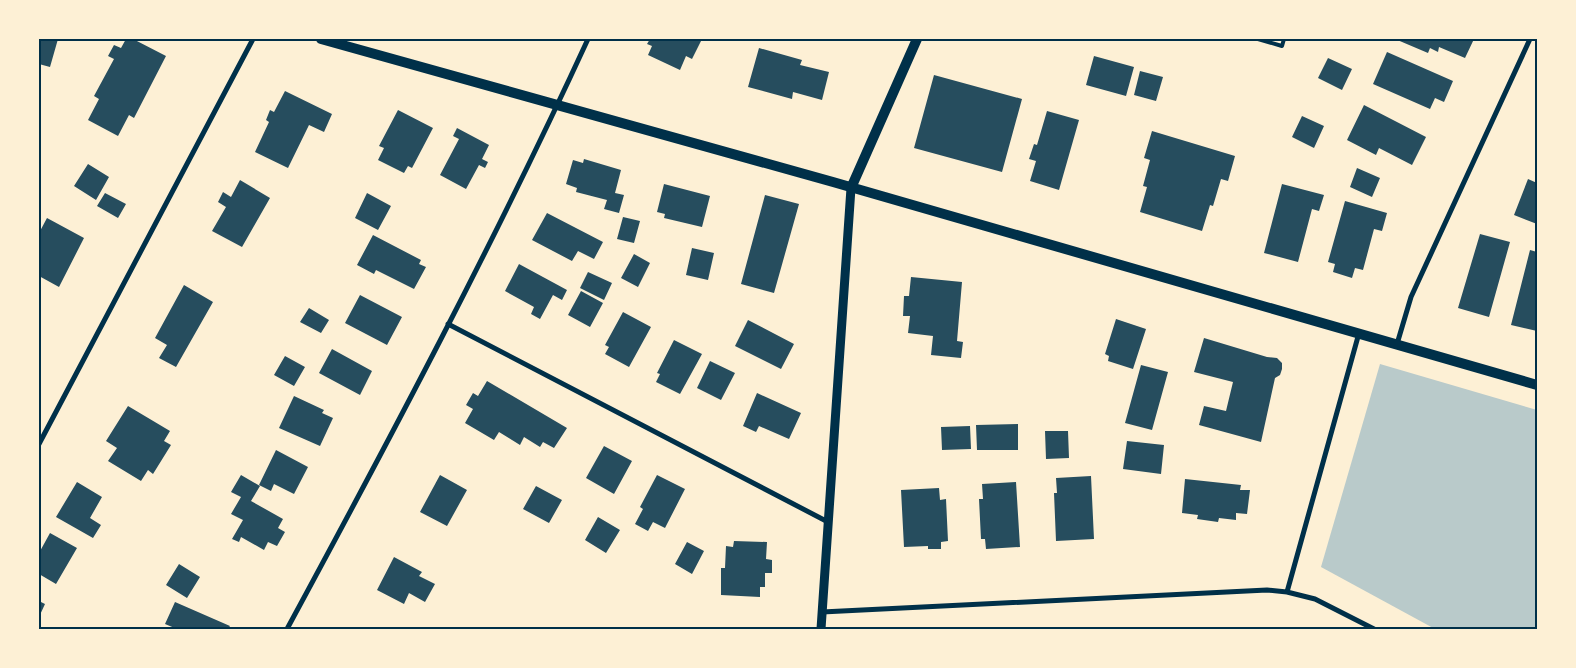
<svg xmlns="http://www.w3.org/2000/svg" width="1576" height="668" viewBox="0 0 1576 668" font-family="Helvetica,sans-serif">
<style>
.green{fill:#b9caca}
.building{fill:#264d5e}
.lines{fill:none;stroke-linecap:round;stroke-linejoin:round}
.service{stroke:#003049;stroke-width:4}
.minor{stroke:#003049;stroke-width:5}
.tertiary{stroke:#003049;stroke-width:9}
.secondary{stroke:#003049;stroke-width:10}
.neatline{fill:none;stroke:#003049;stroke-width:2}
</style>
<rect width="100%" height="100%" fill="#fdf0d5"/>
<path class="green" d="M1380,364L1537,410V629H1435L1321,567Z"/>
<path class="building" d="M39,39H58L50,67L39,64Z
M126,39H133L166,56L134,118L129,115L118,136L88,120L99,99L94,96L114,59L108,56L114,45L121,48Z
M650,39H702L692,59L686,56L680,70L648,55L652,46L647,44Z
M1395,39H1474L1465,58L1439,47L1438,52L1430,48L1428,53Z
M759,48L802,60L800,65L829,72L822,100L793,92L792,99L748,87Z
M1387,52L1453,81L1444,102L1435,98L1430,109L1373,84Z
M1094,56L1134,67L1126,96L1086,85Z
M1328,58L1352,69L1342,90L1318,78Z
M1140,71L1163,77L1156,101L1134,95Z
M934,75L1022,99L1002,172L914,148Z
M285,91L332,114L324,132L309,125L288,168L255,152L269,122L266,120L270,110L274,112Z
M1364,105L1426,137L1412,165L1379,148L1376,155L1347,140Z
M398,110L433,128L412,168L408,166L404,173L378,160L384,148L379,146Z
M1047,111L1079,120L1059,190L1030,181L1036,161L1029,159L1034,144L1037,145Z
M1302,116L1324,126L1314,148L1292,137Z
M457,128L489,145L482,159L488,162L485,168L479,165L466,189L440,175L459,139L453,136Z
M1152,131L1235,156L1228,181L1221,179L1213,206L1210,205L1202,231L1140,212L1147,187L1143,186L1150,160L1144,158Z
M584,159L621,170L615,193L624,195L619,213L604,209L607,200L576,192L577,188L566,184L573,160L583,163Z
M88,164L109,177L96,200L74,186Z
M1357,168L1380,178L1372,197L1350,187Z
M1528,179L1537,183V224L1514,215Z
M240,180L270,198L242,247L212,231L226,207L218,202L223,192L231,197Z
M664,184L710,196L702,227L664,218L665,214L657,212Z
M1282,184L1324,195L1319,211L1312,209L1298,262L1264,253Z
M105,193L126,204L118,218L97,206Z
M367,193L391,206L378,230L355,218Z
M765,195L799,204L774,293L741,284Z
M1345,201L1387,213L1382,231L1374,229L1363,270L1355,268L1352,278L1333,272L1335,264L1328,262Z
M547,213L603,242L594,259L578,251L572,261L532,240Z
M623,217L640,221L634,243L617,239Z
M47,218L84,238L59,287L39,276V233Z
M1480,234L1510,242L1489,317L1458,308Z
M373,235L421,260L419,264L426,267L414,289L376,270L374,274L357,265Z
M692,248L714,253L708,280L686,275Z
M1530,250L1537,252V331L1511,325Z
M634,254L650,263L638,287L621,278Z
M519,264L567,290L562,300L553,295L540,319L531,314L534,307L505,291Z
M588,272L612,283L604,300L580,288Z
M911,277L962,282L957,341L963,342L961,358L931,355L933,336L908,333L910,316H903L904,296H909Z
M184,285L213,302L176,367L159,358L167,345L155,338Z
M581,291L603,303L590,327L568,315Z
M360,295L402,317L387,345L345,323Z
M309,308L329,320L321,333L300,322Z
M623,312L651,327L629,367L605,354L609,347L605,345Z
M1116,319L1146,329L1133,369L1108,361L1109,356L1105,354Z
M748,320L794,344L781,369L735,346Z
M1204,338L1267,357L1277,358L1282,363V369L1280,375L1275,378L1261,442L1199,425L1204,406L1226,411L1233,382L1194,372Z
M674,340L702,354L680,394L656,382L660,374L657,373Z
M332,349L372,371L360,395L319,373Z
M285,356L305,367L294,386L274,375Z
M710,361L735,373L721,400L697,388Z
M1141,365L1168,372L1152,430L1125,423Z
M487,381L567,428L554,448L543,442L540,447L524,437L520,445L499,432L494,440L465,423L473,409L466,405L473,393L478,396Z
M757,393L801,413L789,439L759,426L756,432L743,426Z
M294,396L324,410L322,413L333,418L320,446L279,428Z
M128,406L170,431L164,441L171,445L153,474L148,470L141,481L108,461L117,448L106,441Z
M1018,424V450H977L976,425Z
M970,426L971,449L942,450L941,427Z
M1045,431H1068L1069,458L1046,459Z
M1127,441L1164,445L1161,474L1123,469Z
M604,446L632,461L614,494L586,478Z
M276,450L308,467L294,494L274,484L271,491L259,485Z
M241,475L260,486L251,501L283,519L278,528L285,532L277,546L268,542L264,550L241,537L239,542L232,539L243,520L231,514L241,497L231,492Z
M440,475L467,490L447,526L420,512Z
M657,475L685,489L665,528L653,522L648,531L635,524L643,509L640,507Z
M1091,476L1094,539L1056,541L1054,493H1057L1056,478Z
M1185,479L1241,485L1240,490H1250L1247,514L1236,513V520L1219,518L1218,522L1197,519L1198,515L1182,513Z
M77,482L102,497L90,518L101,525L93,538L56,517Z
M1016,482L1020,547L986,549L985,539H981L979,499H983L982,484Z
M536,486L562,500L549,523L523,509Z
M939,488L940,500L946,499L948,541L941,542V549H928V546L904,547L901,490Z
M598,517L620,530L606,553L585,540Z
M50,533L77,548L56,584L39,574V553Z
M734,541L767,542L766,559L772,560V573H765V587H760V597L721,595V568H725L726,546L733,547Z
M687,542L704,551L692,574L675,564Z
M394,557L422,572L419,576L435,584L425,602L409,593L404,604L377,590Z
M179,564L200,577L187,598L166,585Z
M39,601L45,604L39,617Z
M175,602L230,626L228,629H177L165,624Z"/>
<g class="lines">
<path class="service" d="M1258,39L1282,46L1284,39"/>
<path class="minor" d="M448,324L828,522
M1397,344L1411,297L1530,39
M39,444L253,39
M1287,592L1359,333
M822,612L1267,590L1287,592L1315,599L1374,629
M287,629C392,435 496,239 588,39"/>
<path class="tertiary" d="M821,629L851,188"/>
<path class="secondary" d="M321,39L833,182L1537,385
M851,188L917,39"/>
</g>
<rect width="1576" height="668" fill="none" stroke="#fdf0d5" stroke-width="80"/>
<rect x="40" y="40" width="1496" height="588" class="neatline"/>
</svg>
